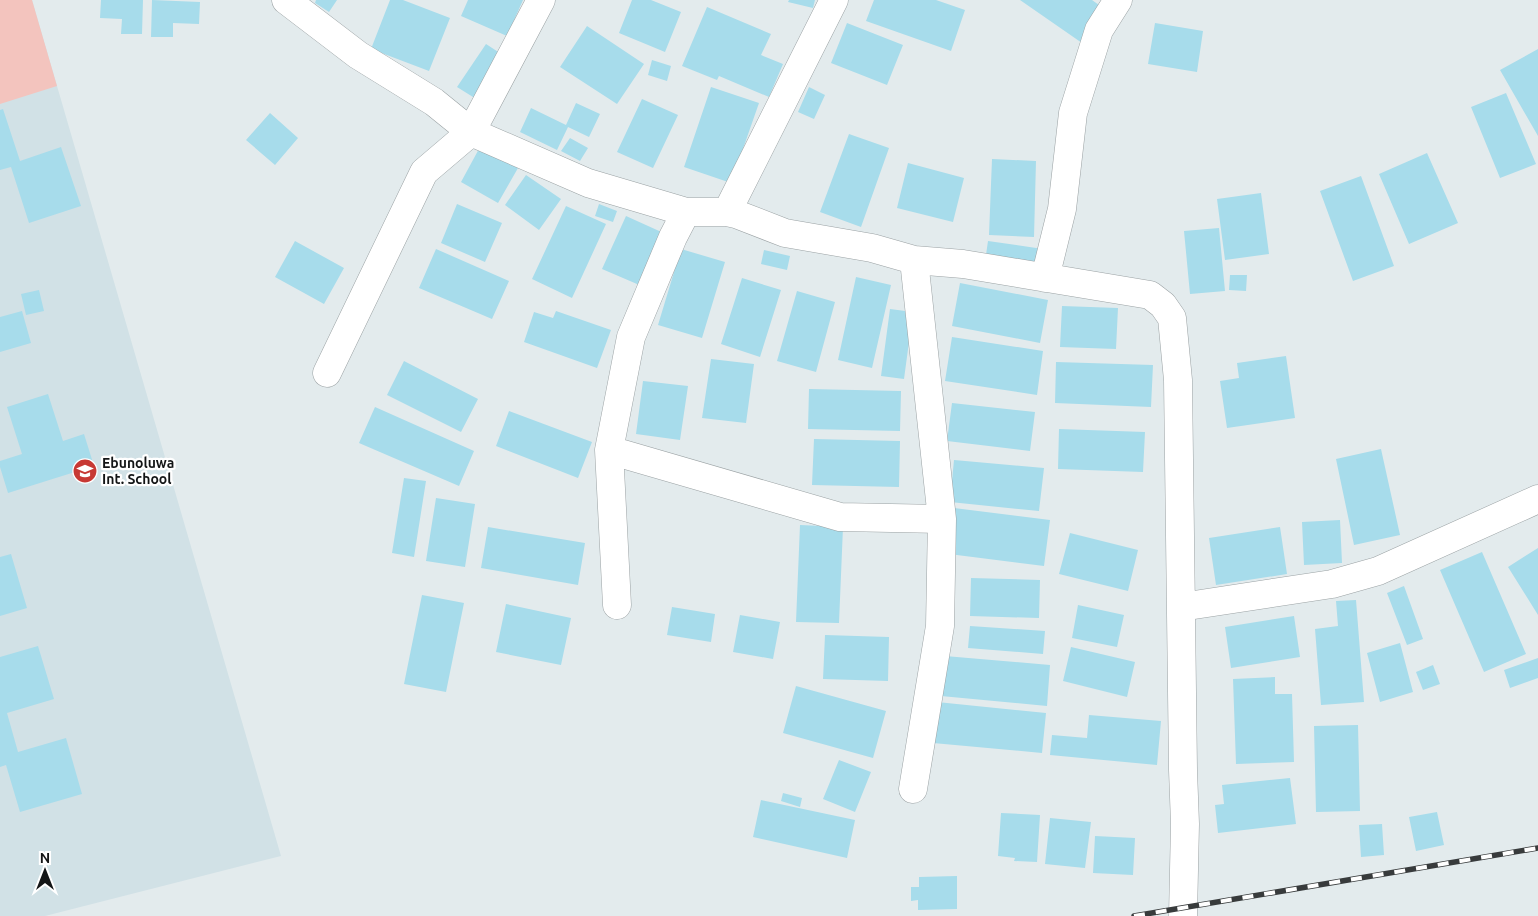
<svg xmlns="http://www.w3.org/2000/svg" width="1538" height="916" viewBox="0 0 1538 916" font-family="Ubuntu,sans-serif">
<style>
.built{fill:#d1e1e6}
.green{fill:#f3c4be}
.building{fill:#a7dceb}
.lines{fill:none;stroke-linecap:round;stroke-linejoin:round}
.minor-casing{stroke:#9ba2a4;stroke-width:29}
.minor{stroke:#fff;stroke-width:28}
.rail-casing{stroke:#383b3c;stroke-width:5.5}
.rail{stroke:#fff;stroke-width:4;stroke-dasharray:11;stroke-linecap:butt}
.labels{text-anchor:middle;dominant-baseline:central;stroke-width:4.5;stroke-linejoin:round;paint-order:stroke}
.poi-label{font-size:14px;font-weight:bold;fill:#131516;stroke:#fff;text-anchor:start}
</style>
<rect width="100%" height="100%" fill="#e3ebed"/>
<path class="built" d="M0,0H32L281,856L45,916H0Z"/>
<path class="green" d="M0,0H32L57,86L0,104Z"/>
<path class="building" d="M101,0H143L142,34H121L122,19L100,18Z
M152,0L200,2L199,24L173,23V37H151Z
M316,0H337L329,12L315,3Z
M390,0H403L450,18L429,71L371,49Z
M468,0H523L507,36L461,16Z
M632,0H651L681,12L665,52L619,33Z
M789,0H815L813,8L788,2Z
M874,0H936L965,10L951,51L866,21Z
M1020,0H1092L1106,10L1082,43Z
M707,7L771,34L761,55L783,64L769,97L719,76L717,80L682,66Z
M847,23L903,45L887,85L831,63Z
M1155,23L1203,31L1197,72L1148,64Z
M587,26L644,64L617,104L560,67Z
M486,44L509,59L481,102L457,87Z
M1538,49V136L1500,70Z
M652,60L671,66L667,81L648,75Z
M711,87L759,103L731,183L684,167Z
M809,87L825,95L814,119L798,112Z
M1506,93L1536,164L1500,178L1471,107Z
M642,99L678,115L653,168L617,152Z
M576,103L600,114L589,137L568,127L557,150L520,132L531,108L566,125Z
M3,109L20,161L61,147L81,206L29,223L11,167L0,170V110Z
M270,113L298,138L275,165L246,140Z
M849,134L889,148L861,227L820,212Z
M570,138L588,148L580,161L561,151Z
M480,147L518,168L498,203L461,182Z
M1427,153L1458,223L1409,244L1379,174Z
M992,159L1036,161L1034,237L989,235Z
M908,163L964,178L953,222L897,208Z
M526,175L561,199L539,230L505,205Z
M1361,176L1394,266L1353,281L1320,191Z
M1261,193L1269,254L1225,260L1217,199Z
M457,204L502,223L485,262L441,243Z
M599,204L617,211L613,222L595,216Z
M566,206L606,224L572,298L532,279Z
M626,216L668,235L644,287L602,269Z
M1219,228L1225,291L1190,294L1184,231Z
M295,241L344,268L324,304L275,277Z
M988,241L1043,249L1041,270L985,262Z
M436,249L509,281L492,319L419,288Z
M681,249L725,262L702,338L658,325Z
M764,250L790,256L787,270L761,264Z
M1230,275H1247L1246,291L1229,290Z
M856,277L891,285L872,368L838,360Z
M742,278L781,290L760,357L721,344Z
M960,283L1048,300L1040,343L952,326Z
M39,290L44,311L26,315L21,294Z
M797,291L835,302L816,372L777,361Z
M1062,306L1118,308L1116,349L1060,347Z
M890,309L913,312L904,379L881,376Z
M22,311L31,343L0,352V317Z
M556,311L611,330L597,368L524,342L534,312L553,318Z
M952,337L1043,351L1037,395L945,381Z
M1286,356L1295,418L1227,428L1220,381L1239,378L1237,363Z
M711,359L754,364L746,423L702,418Z
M404,361L478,399L461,432L387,395Z
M1056,362L1153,365L1151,407L1055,403Z
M643,381L688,386L680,440L636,434Z
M809,389L901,391L900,431L808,429Z
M48,394L63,441L84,434L94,466L8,493L0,467V461L22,454L7,407Z
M952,403L1035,412L1030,451L947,441Z
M375,407L474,451L459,486L359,443Z
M509,411L592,442L578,478L496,446Z
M1059,429L1145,432L1143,472L1058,469Z
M814,439L900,441L899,487L812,485Z
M1381,449L1400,535L1354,545L1336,459Z
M954,460L1044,468L1039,511L950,502Z
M404,478L426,481L414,557L392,553Z
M436,498L475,504L465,567L426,561Z
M954,508L1050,520L1044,566L949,554Z
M1340,520L1342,563L1304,565L1302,522Z
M800,525L843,527L839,623L796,622Z
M488,527L585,543L578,585L481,568Z
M1280,527L1287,574L1216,585L1209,538Z
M1070,533L1138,550L1128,591L1059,574Z
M1538,548V615L1508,567Z
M1482,552L1526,654L1484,672L1440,570Z
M11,554L27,608L0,616V557Z
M971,578L1040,580L1039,618L970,616Z
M1404,586L1423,639L1407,645L1387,593Z
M422,595L464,603L446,692L404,684Z
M1356,600L1364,702L1321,705L1315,629L1338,626L1336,601Z
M506,604L571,618L561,665L496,652Z
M1078,605L1124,615L1117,647L1072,638Z
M672,607L715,614L711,642L667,635Z
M740,615L780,622L773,659L733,652Z
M1294,616L1300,657L1231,668L1225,627Z
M970,626L1045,631L1043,654L968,648Z
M825,635L889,637L888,681L823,679Z
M1400,643L1413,692L1380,702L1367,653Z
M38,646L54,699L7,713L18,752L66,738L82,794L20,812L6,765L0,767V657Z
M1071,647L1135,662L1127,697L1063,681Z
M945,656L1050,665L1047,706L941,696Z
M1538,658V678L1510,688L1504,670Z
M1433,665L1440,684L1423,690L1416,672Z
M1275,677V694H1292L1294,762L1236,764L1233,679Z
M796,686L886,711L873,758L783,733Z
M937,702L1046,713L1042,753L933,743Z
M1089,715L1161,721L1157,765L1050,755L1052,735L1087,738Z
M1358,725L1360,811L1316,812L1314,726Z
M839,760L871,772L855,812L823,799Z
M1290,778L1296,824L1218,833L1215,805L1224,804L1222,785Z
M783,793L802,798L800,807L781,801Z
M761,800L855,820L847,858L753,837Z
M1437,812L1444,845L1416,851L1409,817Z
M1001,813L1040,815L1037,862L1014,861L1015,858L998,856Z
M1050,818L1091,822L1085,868L1045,864Z
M1382,824L1384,855L1361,857L1359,825Z
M1095,836L1135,838L1133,875L1093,873Z
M957,876V909L918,910V900L911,901V887H919V877Z"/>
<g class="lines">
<defs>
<path id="minor" d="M286,0L358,55L434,102L471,132L588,183L686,212H727L736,214L785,233L872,248L914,260L963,264L1150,295L1163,305L1172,318L1178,380L1183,770L1185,824L1183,916
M727,212L834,0
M1045,278L1062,209L1073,113L1099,30L1118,0
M327,373L424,172L471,132L541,0
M609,450L840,517L942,519
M617,605L609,450L631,337L673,237L686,212
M1181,607L1332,584L1378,571L1538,499
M913,789L940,626L942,519L914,260"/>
</defs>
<use href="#minor" class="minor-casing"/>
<use href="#minor" class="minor"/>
<defs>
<path id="rail" d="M1134,916L1538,848"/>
</defs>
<use href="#rail" class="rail-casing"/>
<use href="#rail" class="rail"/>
</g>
<defs>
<symbol id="school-disc" viewBox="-11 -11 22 22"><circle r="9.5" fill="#c73934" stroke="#fff"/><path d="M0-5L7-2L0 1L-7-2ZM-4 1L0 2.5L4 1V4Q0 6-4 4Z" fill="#fff"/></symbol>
</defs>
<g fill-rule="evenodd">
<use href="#school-disc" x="71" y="457" width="28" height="28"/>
</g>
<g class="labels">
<g class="poi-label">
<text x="102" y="463">Ebunoluwa<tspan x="102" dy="16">Int. School</tspan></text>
</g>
</g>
<g transform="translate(45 871)" stroke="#ffffff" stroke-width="4" paint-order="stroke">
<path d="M0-4L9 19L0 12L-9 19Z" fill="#131516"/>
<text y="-8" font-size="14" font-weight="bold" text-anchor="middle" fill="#131516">N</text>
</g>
</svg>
